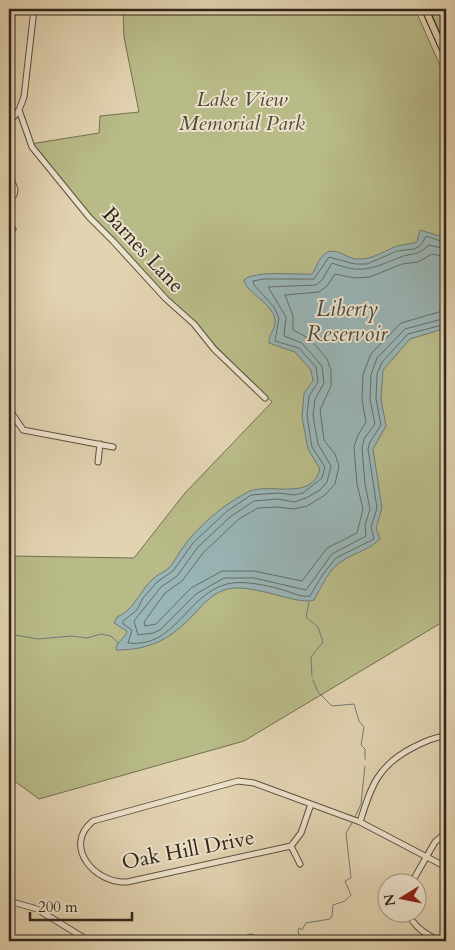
<svg xmlns="http://www.w3.org/2000/svg" width="455" height="950" viewBox="0 0 455 950" font-family="Cardo,serif">
<style>
.green{fill:#b8bb88;stroke:#747050}
.water{fill:#99b5b6;stroke:#6f7b77}
.lines{fill:none;stroke-linecap:round;stroke-linejoin:round}
.shore{stroke:#646d68;stroke-width:1}
.stream{stroke:#6f7b77;stroke-width:1}
.minor-casing{stroke:#5c503f;stroke-width:7}
.major-casing{stroke:#2f2519;stroke-width:8}
.minor{stroke:#ece2cc;stroke-width:5}
.major{stroke:#e2d3b1;stroke-width:6}
.labels{text-anchor:middle;dominant-baseline:central;stroke-width:4;stroke-linejoin:round;paint-order:stroke}
.park-label{font-size:21px;font-style:italic;fill:#514a35;stroke:#ece2cc}
.street-label{font-size:21px;fill:#2f2519;stroke:#ece2cc}
.water-label{font-size:22px;font-style:italic;fill:#4a4940;stroke:#ece2cc}
</style>
<rect width="100%" height="100%" fill="#e2d3b1"/>
<filter id="stains"><feTurbulence type="fractalNoise" baseFrequency=".004" numOctaves="4"/><feColorMatrix values="0 0 0 0 .2 0 0 0 0 .09 0 0 0 0 .02 0 0 0 .5 -.17"/></filter>
<radialGradient id="worn" r=".72"><stop offset=".6" stop-color="#630" stop-opacity="0"/><stop offset="1" stop-color="#630" stop-opacity=".3"/></radialGradient>
<path class="green" d="M126,9H415L446,79V620L244,741L39,799L9,777V556L134,558L185,493L272,402L91,222L30,144L99,133L100,116L139,112L124,37L123,10Z
M429,9H446V44L445,43Z"/>
<path class="water" d="M420,230L446,238V328L410,339L383,370L381,399L386,426L373,449L382,508L376,528L380,539C369,550 354,553 342,561C329,569 321,587 314,600C299,606 253,583 228,589C214,592 204,603 195,613C171,639 151,650 116,650C116,640 126,639 127,631L114,623L117,617C135,610 139,591 153,579C157,574 164,573 169,568C175,562 178,553 184,546C193,533 214,513 228,504C231,502 247,492 250,491C273,483 312,501 320,469L308,449L302,417L304,393L313,381L311,370L295,352L269,343C268,335 276,329 275,320C273,303 245,292 244,280C254,270 297,275 312,274C317,267 319,256 328,252C337,248 348,259 357,259C371,260 383,252 394,247C401,244 409,245 417,242Z"/>
<g class="lines">
<path class="shore" d="M446,243L426,236L421,245L414,249L397,251L367,264H355L329,257L314,279H264L253,281L254,285L274,307L279,318L275,341L299,348L316,367L318,382L309,396L307,416L312,447L325,467L322,478L303,493L294,495L279,493L251,495L226,512L193,543L173,571L157,582L143,598L137,610L123,621V624L132,630L128,643C175,649 187,594 227,584C242,580 265,585 280,589C289,591 301,598 310,596L323,574L336,558L374,539L371,527L377,508L368,449L370,442L381,425L376,399L377,374L382,362L408,334L446,324
M446,249L429,245C417,257 412,252 398,258C371,269 361,274 332,263L322,280L316,285L268,287L286,317L284,336L302,343L322,366L324,383L315,399L313,416L318,444L331,466L327,482L320,490L306,498L294,502L278,499L254,501L230,517L198,547L177,576L161,587L134,621L138,635L153,633L160,630L196,594L224,578H254L306,590L332,554L366,536L365,525L370,509L365,484L362,448L364,439L375,424L370,400L371,375L377,358L405,329L446,318
M446,257L432,254L418,262L402,264L370,277L355,278L335,274L327,286L319,292L285,295L293,316V330L310,339L327,359L331,370V386L320,410L324,440L335,454L339,466L335,484L325,495L307,506L294,509L278,507L258,508L239,519L203,553L182,581L165,593L144,622L145,626L156,624L191,588L222,571H254L302,581L327,548L357,533L363,509L357,484L354,447L358,435L366,422L362,400L363,374L371,354L401,323L446,310"/>
<path class="stream" d="M309,602L306,617L318,627L323,642L311,657L312,676
M9,634L38,639L72,636L87,638L101,634L111,636L118,643
M313,680L318,692L332,706L354,704L359,721L364,727L361,745L365,749V759
M355,817L361,804L365,766
M300,941L302,936L298,933L299,928L302,930L306,923L330,919L332,916L333,905L345,901L351,895L345,881L351,878L346,833L352,823"/>
<defs>
<path id="minor" d="M19,110L32,147L89,217L113,241L166,299L194,324L214,349L265,398
M9,123L19,110L24,97L34,9
M9,174L15,189L14,195L9,198
M9,224L13,229
M9,409L23,430L113,447
M98,462L100,444
M311,804L301,833L291,846L127,882C95,884 62,846 93,821L238,781L254,783L360,822L446,867
M360,822C371,786 378,765 414,747C424,742 434,737 446,736
M291,846L300,864
M412,882L435,842L446,833
M9,901L37,909L89,941
M408,912C413,927 426,934 439,941
M165,941L166,940
M237,941L251,937"/>
<path id="major" d="M425,9L446,56"/>
</defs>
<use href="#minor" class="minor-casing"/>
<use href="#major" class="major-casing"/>
<use href="#minor" class="minor"/>
<use href="#major" class="major"/>
</g>
<g class="labels">
<g class="park-label">
<text x="242" y="99">Lake View<tspan x="242" dy="24">Memorial Park</tspan></text>
</g>
<g class="street-label">
<text transform="translate(143 250) rotate(47)">Barnes Lane</text>
<text transform="translate(188 850) rotate(-11)">Oak Hill Drive</text>
</g>
<g class="water-label">
<text x="347" y="309">Liberty<tspan x="347" dy="25">Reservoir</tspan></text>
</g>
</g>
<rect width="455" height="950" fill="none" stroke="#e2d3b1" stroke-width="30"/>
<rect x="10" y="10" width="435" height="930" fill="none" stroke="#2f2519" stroke-width="2.5"/>
<rect x="15" y="15" width="425" height="920" fill="none" stroke="#2f2519"/>
<g transform="translate(402 898) rotate(260)"><circle r="24" fill="#ece2cc" stroke="#a09684"/>
<path d="M0-4L9 19L0 12L-9 19Z" fill="#8f2418"/>
<text y="-8" font-size="14" font-weight="bold" text-anchor="middle" fill="#2f2519">N</text>
</g>
<path d="M30 912v8h102v-8" fill="none" stroke="#2f2519" stroke-width="2.5"/>
<text x="38" y="912" font-size="15" fill="#2f2519" stroke="#ece2cc" stroke-width="4" paint-order="stroke">200 m</text>
<rect width="100%" height="100%" filter="url(#stains)"/>
<rect width="100%" height="100%" fill="url(#worn)"/>
</svg>
